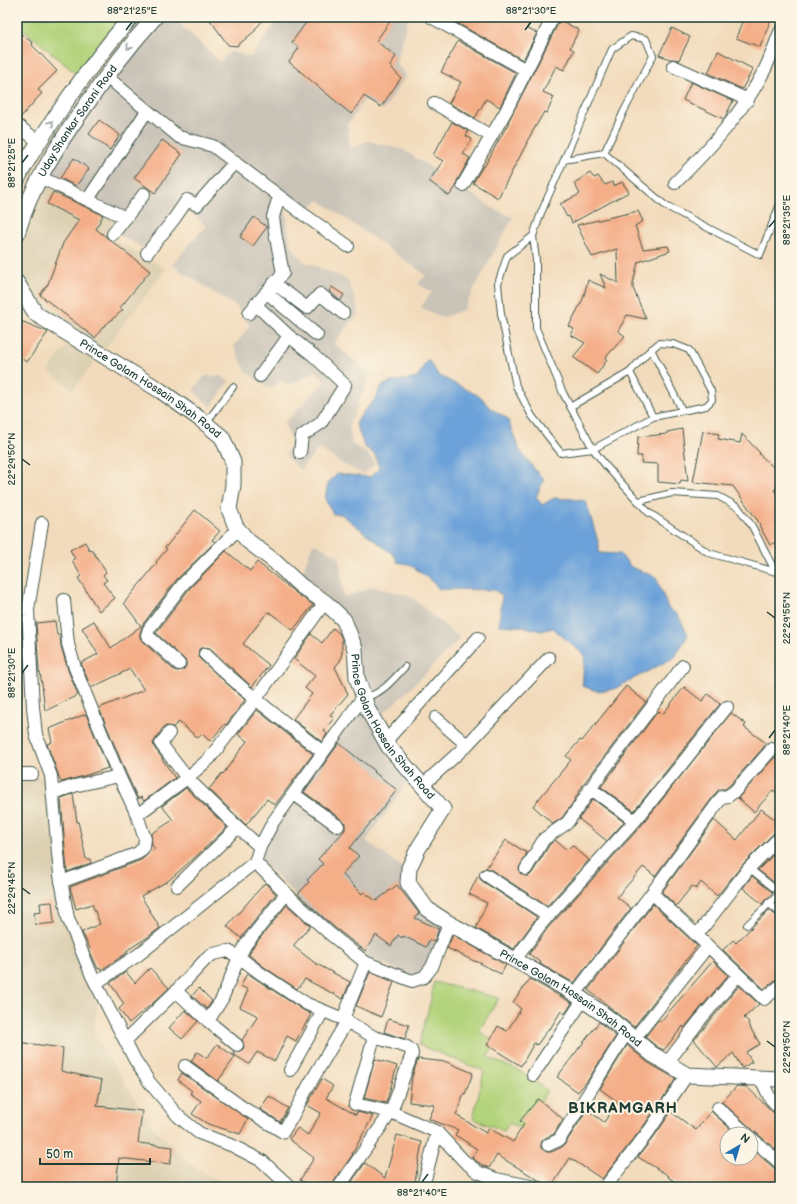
<svg xmlns="http://www.w3.org/2000/svg" width="797" height="1204" viewBox="0 0 797 1204" font-family="'Balsamiq Sans',sans-serif">
<style>
.built{fill:#ddd0b2}
.industrial{fill:#c9c3b8}
.green{fill:#b2d37c;stroke:#688858}
.water{fill:#6ca2d9;stroke:#467086}
.building{fill:#f4ae88}
.lines{fill:none;stroke-linecap:round;stroke-linejoin:round}
.service-casing{stroke:#3f5548;stroke-width:8}
.minor-casing{stroke:#3f5548;stroke-width:14}
.tertiary-casing{stroke:#3f5548;stroke-width:17}
.service{stroke:#fff;stroke-width:6}
.minor{stroke:#fff;stroke-width:12}
.tertiary{stroke:#fff;stroke-width:15}
.oneway{stroke:#8f9e9a}
.ticks{fill:none;stroke:#1f3d34;stroke-width:1.5}
.labels{text-anchor:middle;dominant-baseline:central;stroke-width:4;stroke-linejoin:round;paint-order:stroke}
.street-label{font-size:11px;fill:#1f3d34;stroke:#fcf5e5}
.district-label{font-size:15px;font-weight:bold;letter-spacing:1px;fill:#1f3d34;stroke:#fcf5e5}
.neatline{fill:none;stroke:#1f3d34;stroke-width:1.5}
.ticks-label{font-size:10px;text-anchor:middle;fill:#1f3d34}
</style>
<rect width="100%" height="100%" fill="#fcf5e5"/>
<filter id="ink" filterUnits="userSpaceOnUse"><feTurbulence type="fractalNoise" baseFrequency=".025" numOctaves="2"/><feDisplacementMap in="SourceGraphic" scale="8" xChannelSelector="R" yChannelSelector="G"/><feConvolveMatrix kernelMatrix="1 2 1 2 8 2 1 2 1" color-interpolation-filters="sRGB"/></filter>
<filter id="wash" filterUnits="userSpaceOnUse"><feTurbulence type="fractalNoise" baseFrequency=".012" numOctaves="4" result="noise"/><feDisplacementMap in="SourceGraphic" scale="16" xChannelSelector="R" yChannelSelector="G"/><feGaussianBlur stdDeviation="0.9" result="paint"/><feColorMatrix in="noise" values="0 0 0 0 0 0 0 0 0 0 0 0 0 0 0 0 0 1.4 0 .05"/><feComposite in="paint" operator="in"/></filter>
<g filter="url(#wash)">
<rect width="100%" height="100%" fill="#f2dbbc"/>
<path class="built" d="M36,177L121,219L108,236L166,269L73,390L48,371L76,331L45,310L17,301V217Z
M17,775L49,777L63,916L98,998L94,1034L153,1127L194,1167L229,1187H17Z"/>
<path class="industrial" d="M148,17H172L220,62L230,51L251,57L280,17H405L408,20L396,63L406,75L384,110L364,100L348,124L349,148L369,141L404,150L496,210L513,217L463,310L442,318L421,307L432,292L418,284L426,275L319,200L306,210L213,141L179,133L104,68L118,48Z
M99,75L175,138L211,147L286,210L290,244L303,261L348,280L359,313L333,344L371,373L349,425L352,444L369,455L375,464L364,474L344,465L319,448L300,470L285,455L292,441L284,423L326,381L315,371L288,386L280,380L271,389L247,373L234,346L250,326L237,307L172,265L206,226L181,202L143,248L120,235L124,214L42,170L50,147L76,106Z
M205,376H221L229,381L211,407L193,390Z
M313,543L339,556L344,597L373,587L408,595L460,638L405,694L377,718L369,700L349,617L301,576Z
M360,704L411,777L366,841L403,868L446,924L426,969L412,976L365,956L333,934L261,860L264,843Z"/>
<path class="green" d="M17,17H136L80,77L17,24Z
M434,982L499,998L479,1031L497,1043L487,1057L522,1072L547,1090L526,1130L509,1123L504,1131L473,1119L484,1071L419,1045L431,999Z"/>
<path class="water" d="M428,359L438,375L481,397L490,408L507,418L519,449L535,470L544,479L536,497L542,505L554,498L572,499L586,501L599,545V553L620,554L631,567L656,577L668,608L678,615L688,635L675,657L614,689L597,691L582,686L585,656L553,628L541,631L525,627L499,625L502,595L494,590L439,589L428,578L409,564L397,562L395,556L341,514H333L325,499L328,483L337,474L370,477L379,468L375,455L364,446L356,424L363,412L374,401L381,387L390,382L417,378Z"/>
<g id="blocks">
<path class="building" d="M208,17H266L255,29L256,30L237,46L228,45Z
M310,17H393L376,41L396,56L390,66L401,78L381,107L364,96L351,114L289,62L299,48L292,42Z
M446,17H532L527,29L537,33L523,60Z
M744,17H772L760,47L736,38Z
M560,20L579,30L570,48L574,50L564,70L556,66L543,92L554,97L547,113L544,112L526,143H527L498,198L473,183L483,166L484,167L509,122H508Z
M672,28L690,37L679,60L673,59H670L659,55Z
M17,31L33,43L32,45L57,71L38,90L42,93L20,118H17Z
M458,41L516,73L500,107L486,99L475,118L449,103L461,82L441,72Z
M718,51L753,69L742,89L708,73Z
M691,82L733,101L724,119L683,100Z
M99,120L120,135L110,150L89,134Z
M452,122L468,131L466,136L472,139L463,154L470,158L457,181L456,187L449,196L429,181L443,161L433,155Z
M162,140L182,154L155,193L134,178Z
M74,158L89,169L76,186L60,178Z
M590,173L594,178L598,176L605,185L612,182L614,186L622,182L629,192L572,223L569,216L567,217L560,204L580,194L574,183Z
M53,192L103,215L96,229L150,271L120,308L123,310L103,327L95,338L40,295L48,284L63,243L79,220L47,204Z
M638,211L643,221L635,226L643,249L668,246L670,251L638,262L633,283V288L646,319L627,315L618,331L625,336L605,358L607,360L597,374L573,357L585,343L571,335L574,329L569,326L583,299L588,280L606,288L600,274L618,283L617,249L592,257L577,225Z
M254,217L267,227L253,246L240,237Z
M332,287L344,295L340,301L329,291Z
M21,321L48,332L27,362L17,356V334Z
M682,429L688,481L681,480L680,484L658,482V464L641,463L642,456H637L638,437L667,434V432Z
M703,431L719,434L718,439L740,443L742,434L760,453L759,454L780,473V485L774,490L780,498V540L770,545L759,525L760,524L733,486L693,482Z
M195,510L220,531L212,540L215,542L177,579L143,624L140,633V637L142,641L174,670L178,671L184,669L186,666V661L156,633L189,589L226,551L250,571L257,562L296,593L313,605L293,630L269,612L266,614L243,644L269,665L252,687L210,648L203,647L199,649L198,656L200,659L245,700L226,725L225,724L210,741L202,734L198,738L179,722L173,727L166,726L163,728L153,743L155,749L163,759H162L175,778L144,801L141,797L138,799L126,773L99,708L144,690L130,669L91,688L81,663L98,654L82,628L94,621L111,648L141,626L124,603L157,563L156,562L167,549L165,548Z
M85,542L90,551L92,550L106,572L103,575L107,580L103,583L115,598L99,611L78,578L81,576L72,560L75,559L70,550Z
M55,621L57,635H60L61,646L68,670L78,695L45,711L42,684L40,673L39,672L36,623Z
M17,625H21L24,672L17,671Z
M333,628L339,633L342,639V653L340,661L335,667L348,694L330,715L334,718L324,731L327,734L322,742L293,719L312,694L305,688L315,676L294,659L311,634L322,643Z
M626,686L646,702L584,783L572,804L562,818L553,824L533,806L571,760L566,756L580,740L582,741Z
M684,687L702,701L708,694L720,704L634,811L601,787L658,711L662,715Z
M257,710L313,754L275,805L267,799L246,825L209,789L222,773L223,774L247,741L238,734Z
M731,713L746,724L744,727L766,743L763,747V748L730,785L725,789H721L720,788L716,793L655,876L643,867L617,897L631,908L574,983L540,964L541,963L529,954L547,929L641,826Z
M86,714L108,768L84,776L61,782L47,744L52,742L49,729Z
M339,743L361,761V760L375,771L374,772L397,790L350,848L359,856L342,874L362,894L364,892L376,901L397,885L419,913L415,918L439,929L434,942L429,940L426,947L403,936L402,938L398,935L391,946L376,935L365,951L334,927L298,894L309,882L307,880L323,864L318,859L345,830V823L342,820L304,792Z
M775,757L780,761V795L773,790L754,812L738,798Z
M186,788L227,827L202,851L168,881L141,896L160,928L148,937L126,951L127,953L101,970L100,968L98,969L90,951H91L82,932L100,924L92,904L76,909L70,887L141,860L155,849L152,845L151,834L173,820L162,806Z
M73,794L77,822L78,821L86,859H90L91,863L67,872L61,798Z
M593,799L624,822L607,841L579,819Z
M761,809L780,823V830L775,832L744,863L717,896L701,882L696,889L692,886L676,906L662,892L714,820L737,840Z
M506,840L527,853L519,868L520,873L525,876H529L532,873L550,844L555,840L567,850L572,845L589,860L547,906L490,869L486,868Z
M780,848V887L758,870Z
M478,876L482,881L537,917L514,949L476,928L487,903L469,894Z
M752,876L773,893L765,900L762,904L743,888Z
M265,883L276,894L241,938L227,926Z
M52,902L54,923L36,925L34,913L41,912L40,903Z
M653,904L697,946L634,1027L610,1008V1007L588,990Z
M287,905L310,926L293,946L315,963L350,982L343,999L305,979L297,989L264,967L249,955L252,948Z
M769,910L777,916L780,917V979L775,980L764,989L723,950L733,940L736,943Z
M453,935L506,965L501,974L476,961V962L447,948Z
M713,961L728,975L684,1028L683,1026L664,1050L657,1047L645,1037L658,1020L660,1022Z
M150,968L169,988L153,1003L129,1023L119,1009L124,1004L110,983L126,972L135,983Z
M370,972L394,982L381,1017L356,1006Z
M247,973L303,1010L311,1014L296,1041L287,1036L275,1061L257,1052L249,1064L233,1054L234,1052H239L243,1049L244,1046L242,1040L258,1016L240,1007L248,990L241,986Z
M530,979L572,1003L565,1014L561,1011L550,1029L549,1028L537,1045L534,1043L521,1066L487,1045L498,1026L507,1031L521,1009L513,1002Z
M739,986L759,1004L744,1018L749,1022L748,1024L760,1044L746,1052L752,1062L742,1068L733,1053L717,1067L694,1040Z
M199,988L212,1001L207,1009L192,996Z
M185,1010L198,1021L182,1039L169,1028Z
M388,1019L409,1025L405,1039L384,1032Z
M599,1022L616,1036L588,1080L578,1092L557,1077Z
M17,1042L63,1048L61,1071L102,1080L97,1106L142,1111L138,1143L173,1147L170,1164L119,1158L116,1187H17Z
M217,1044L235,1057L218,1081L191,1061L197,1052L207,1058Z
M627,1045L647,1062L676,1079L643,1127L602,1179L570,1158L551,1187H547L540,1181L497,1155L489,1168L484,1166L472,1158L477,1149L455,1135L458,1130L429,1119L435,1105L409,1102L412,1077L418,1059L447,1062L473,1073L465,1094L464,1093L456,1115L486,1133L489,1128L513,1142L524,1124L520,1121L538,1099L563,1119L554,1134L545,1138L542,1141L541,1145V1148L547,1152H551L562,1147L565,1144L587,1110L604,1122L618,1102L600,1089Z
M375,1059L397,1066L386,1103L364,1098Z
M182,1073L248,1119L240,1134L208,1124L192,1114L201,1101L190,1093L192,1091L178,1080Z
M322,1079L333,1086L326,1098L356,1115L357,1112L373,1116L352,1154H353L333,1183L332,1187H311L300,1180L314,1158L289,1139L298,1128L308,1135L321,1113L307,1105Z
M737,1086L747,1087L780,1119V1153L754,1131L722,1102Z
M269,1096L288,1108L280,1122L260,1109Z
M711,1111L736,1134H727V1158H751V1148L775,1169L780,1170V1187H683L668,1177L669,1176L638,1157L655,1135L671,1112L696,1130Z
M397,1135L422,1142L414,1187H360L352,1181L365,1163L385,1178Z"/>
</g>
</g>
<g filter="url(#ink)">
<use href="#blocks" fill-opacity="0" stroke="#3f5548" stroke-width="1"/>
<g class="lines">
<defs>
<path id="service" d="M564,160L604,153
M780,204L760,255L666,206L604,153L624,111L653,56L646,39L631,36L612,49L541,213L533,236L536,260V328L563,393L593,449L606,466L648,512L709,553L780,573
M533,236L507,256L498,284L501,314L509,354L516,386L532,416L561,453L593,449L653,417L706,406L712,400L711,391L689,350L673,344L659,343L646,354L630,372L570,407
M651,349L682,410
M630,372L653,417
M206,423L233,387
M639,501L672,493L718,496L738,507L752,526L775,571
M363,697C381,696 393,679 405,667
M749,868L780,893
M768,903L780,913
M747,925L780,893"/>
<path id="minor" d="M431,17L526,70
M673,66L748,100
M106,76L179,137L213,146L303,214L348,246
M434,103L491,136
M17,125L39,142
M40,179L46,180L126,218
M675,183C710,148 743,113 765,69C771,57 775,44 780,32
M463,185L506,111L553,17
M88,199L147,111
M113,234L144,194
M147,253L174,219L187,200L197,205L235,162
M274,283L307,308L320,294L343,313
M266,292L317,335
M255,304L289,336L313,355L345,385L321,423L302,436L300,453
M249,313L283,273L276,238L273,217L279,196
M260,376L289,336
M17,609L28,610L33,707L36,735L51,776L60,875L68,918L92,976L135,1060L150,1083L178,1116L199,1133L233,1146L262,1161L290,1187
M28,610L42,523
M205,654C242,690 283,721 323,752
M179,664L147,635L149,629L183,584L238,529
M436,718L467,745
M169,733L161,744L187,778L232,822L260,847
M385,742L478,638
M17,774H32
M423,785L467,745L549,658
M590,788L635,821
M53,793L74,786L119,776
M294,794L338,826
M137,815L187,778L209,759L255,700L325,602
M255,862L294,901L329,933L365,962L412,981L424,977L432,967L449,924
M526,869L544,839L567,823L578,808L597,779L683,666
M486,875L549,916
M61,882L138,853L144,847L145,839L137,815L119,776L75,668L68,644L64,600
M177,886L238,827
M652,893L764,999L780,986
M697,935L749,868L780,837
M515,960L541,924L635,821L681,765L727,707
M96,983L138,955L255,862L260,847L273,822L363,697
M575,994L652,893L722,797L728,796L735,791L772,749
M208,1021L222,999L239,957L246,944L286,894
M374,1037L355,1104L391,1112L437,1132L464,1161L478,1172L496,1179L535,1187
M634,1039L708,946
M126,1040L176,991
M237,1045L208,1021L176,991L205,960L213,954L228,951L239,957L260,973L307,1004L343,1019L366,962
M667,1063L700,1020L738,975
M185,1066L242,1107L283,1132L292,1117L309,1085L347,1021
M290,1070L323,1011
M533,1075L583,1000
M760,1077L770,1098L780,1109
M718,1108L747,1134
M751,1138L780,1163
M548,1145L559,1140L627,1032
M339,1187L391,1112L412,1054L411,1050L407,1047L374,1037L343,1019
M423,1187L437,1132
M605,1187L649,1131L687,1075"/>
<g id="tertiary">
<path d="M17,180C26,161 38,143 50,125C75,87 102,51 131,17"/>
<path id="s1" d="M17,234C30,188 56,147 84,108C106,76 129,46 155,17"/>
<path id="s2" d="M17,283L36,314L161,391L200,419L222,437L233,462V485L229,509L236,527L248,541L274,561L301,586L325,602L344,620L355,649L357,678L368,710L389,747L443,809L418,849L409,868L408,883L427,909L447,922L572,992L610,1019L652,1054L687,1075L780,1079"/>
</g>
</defs>
<use href="#service" class="service-casing"/>
<use href="#minor" class="minor-casing"/>
<use href="#tertiary" class="tertiary-casing"/>
<use href="#service" class="service"/>
<use href="#minor" class="minor"/>
<use href="#tertiary" class="tertiary"/>
</g>
<defs><path id="oneway-chevron" d="M-2-3.5L2.5 0L-2 3.5" fill="none" stroke-width="1.6" stroke-linecap="round" stroke-linejoin="round"/></defs>
<g class="oneway">
<use href="#oneway-chevron" transform="translate(129 47) rotate(128)"/>
<use href="#oneway-chevron" transform="translate(51 123) rotate(-57)"/>
</g>
</g>
<path class="ticks" d="M126,30L132,22M525,30L531,22M22,163L28,155M769,227L775,220M22,459L30,465M767,612L775,618M22,673L28,665M769,738L775,730M22,888L30,894M767,1041L775,1047M422,1182L428,1174"/>
<g class="labels">
<g class="street-label">
<text stroke="none"><textPath href="#s1" startOffset="129">Uday Shankar Sarani Road</textPath></text>
<text stroke="none"><textPath href="#s2" startOffset="173">Prince Golam Hossain Shah Road</textPath></text>
<text stroke="none"><textPath href="#s2" startOffset="616">Prince Golam Hossain Shah Road</textPath></text>
<text stroke="none"><textPath href="#s2" startOffset="1000">Prince Golam Hossain Shah Road</textPath></text>
</g>
<g class="district-label">
<text x="623" y="1108">BIKRAMGARH</text>
</g>
</g>
<rect width="797" height="1204" fill="none" stroke="#fcf5e5" stroke-width="44"/>
<g transform="translate(739 1146) rotate(38)"><circle r="19" fill="#fcf5e5" stroke="#a4ab9e"/>
<path d="M0-3L7 15L0 10L-7 15Z" fill="#1f6fb2"/>
<text y="-6" font-size="11" font-weight="bold" text-anchor="middle" fill="#1f3d34">N</text>
</g>
<path d="M40 1158v6h110v-6" fill="none" stroke="#1f3d34" stroke-width="2"/>
<text x="46" y="1158" font-size="12" fill="#1f3d34" stroke="#fcf5e5" stroke-width="3" paint-order="stroke">50 m</text>
<rect x="22" y="22" width="753" height="1160" class="neatline"/>
<g class="ticks-label">
<text x="132" y="14">88°21'25"E</text>
<text x="531" y="14">88°21'30"E</text>
<text transform="translate(11 163) rotate(-90)" y="4">88°21'25"E</text>
<text transform="translate(786 220) rotate(-90)" y="4">88°21'35"E</text>
<text transform="translate(11 459) rotate(-90)" y="4">22°29'50"N</text>
<text transform="translate(786 618) rotate(-90)" y="4">22°29'55"N</text>
<text transform="translate(11 673) rotate(-90)" y="4">88°21'30"E</text>
<text transform="translate(786 730) rotate(-90)" y="4">88°21'40"E</text>
<text transform="translate(11 888) rotate(-90)" y="4">22°29'45"N</text>
<text transform="translate(786 1047) rotate(-90)" y="4">22°29'50"N</text>
<text x="422" y="1196">88°21'40"E</text>
</g>
</svg>
